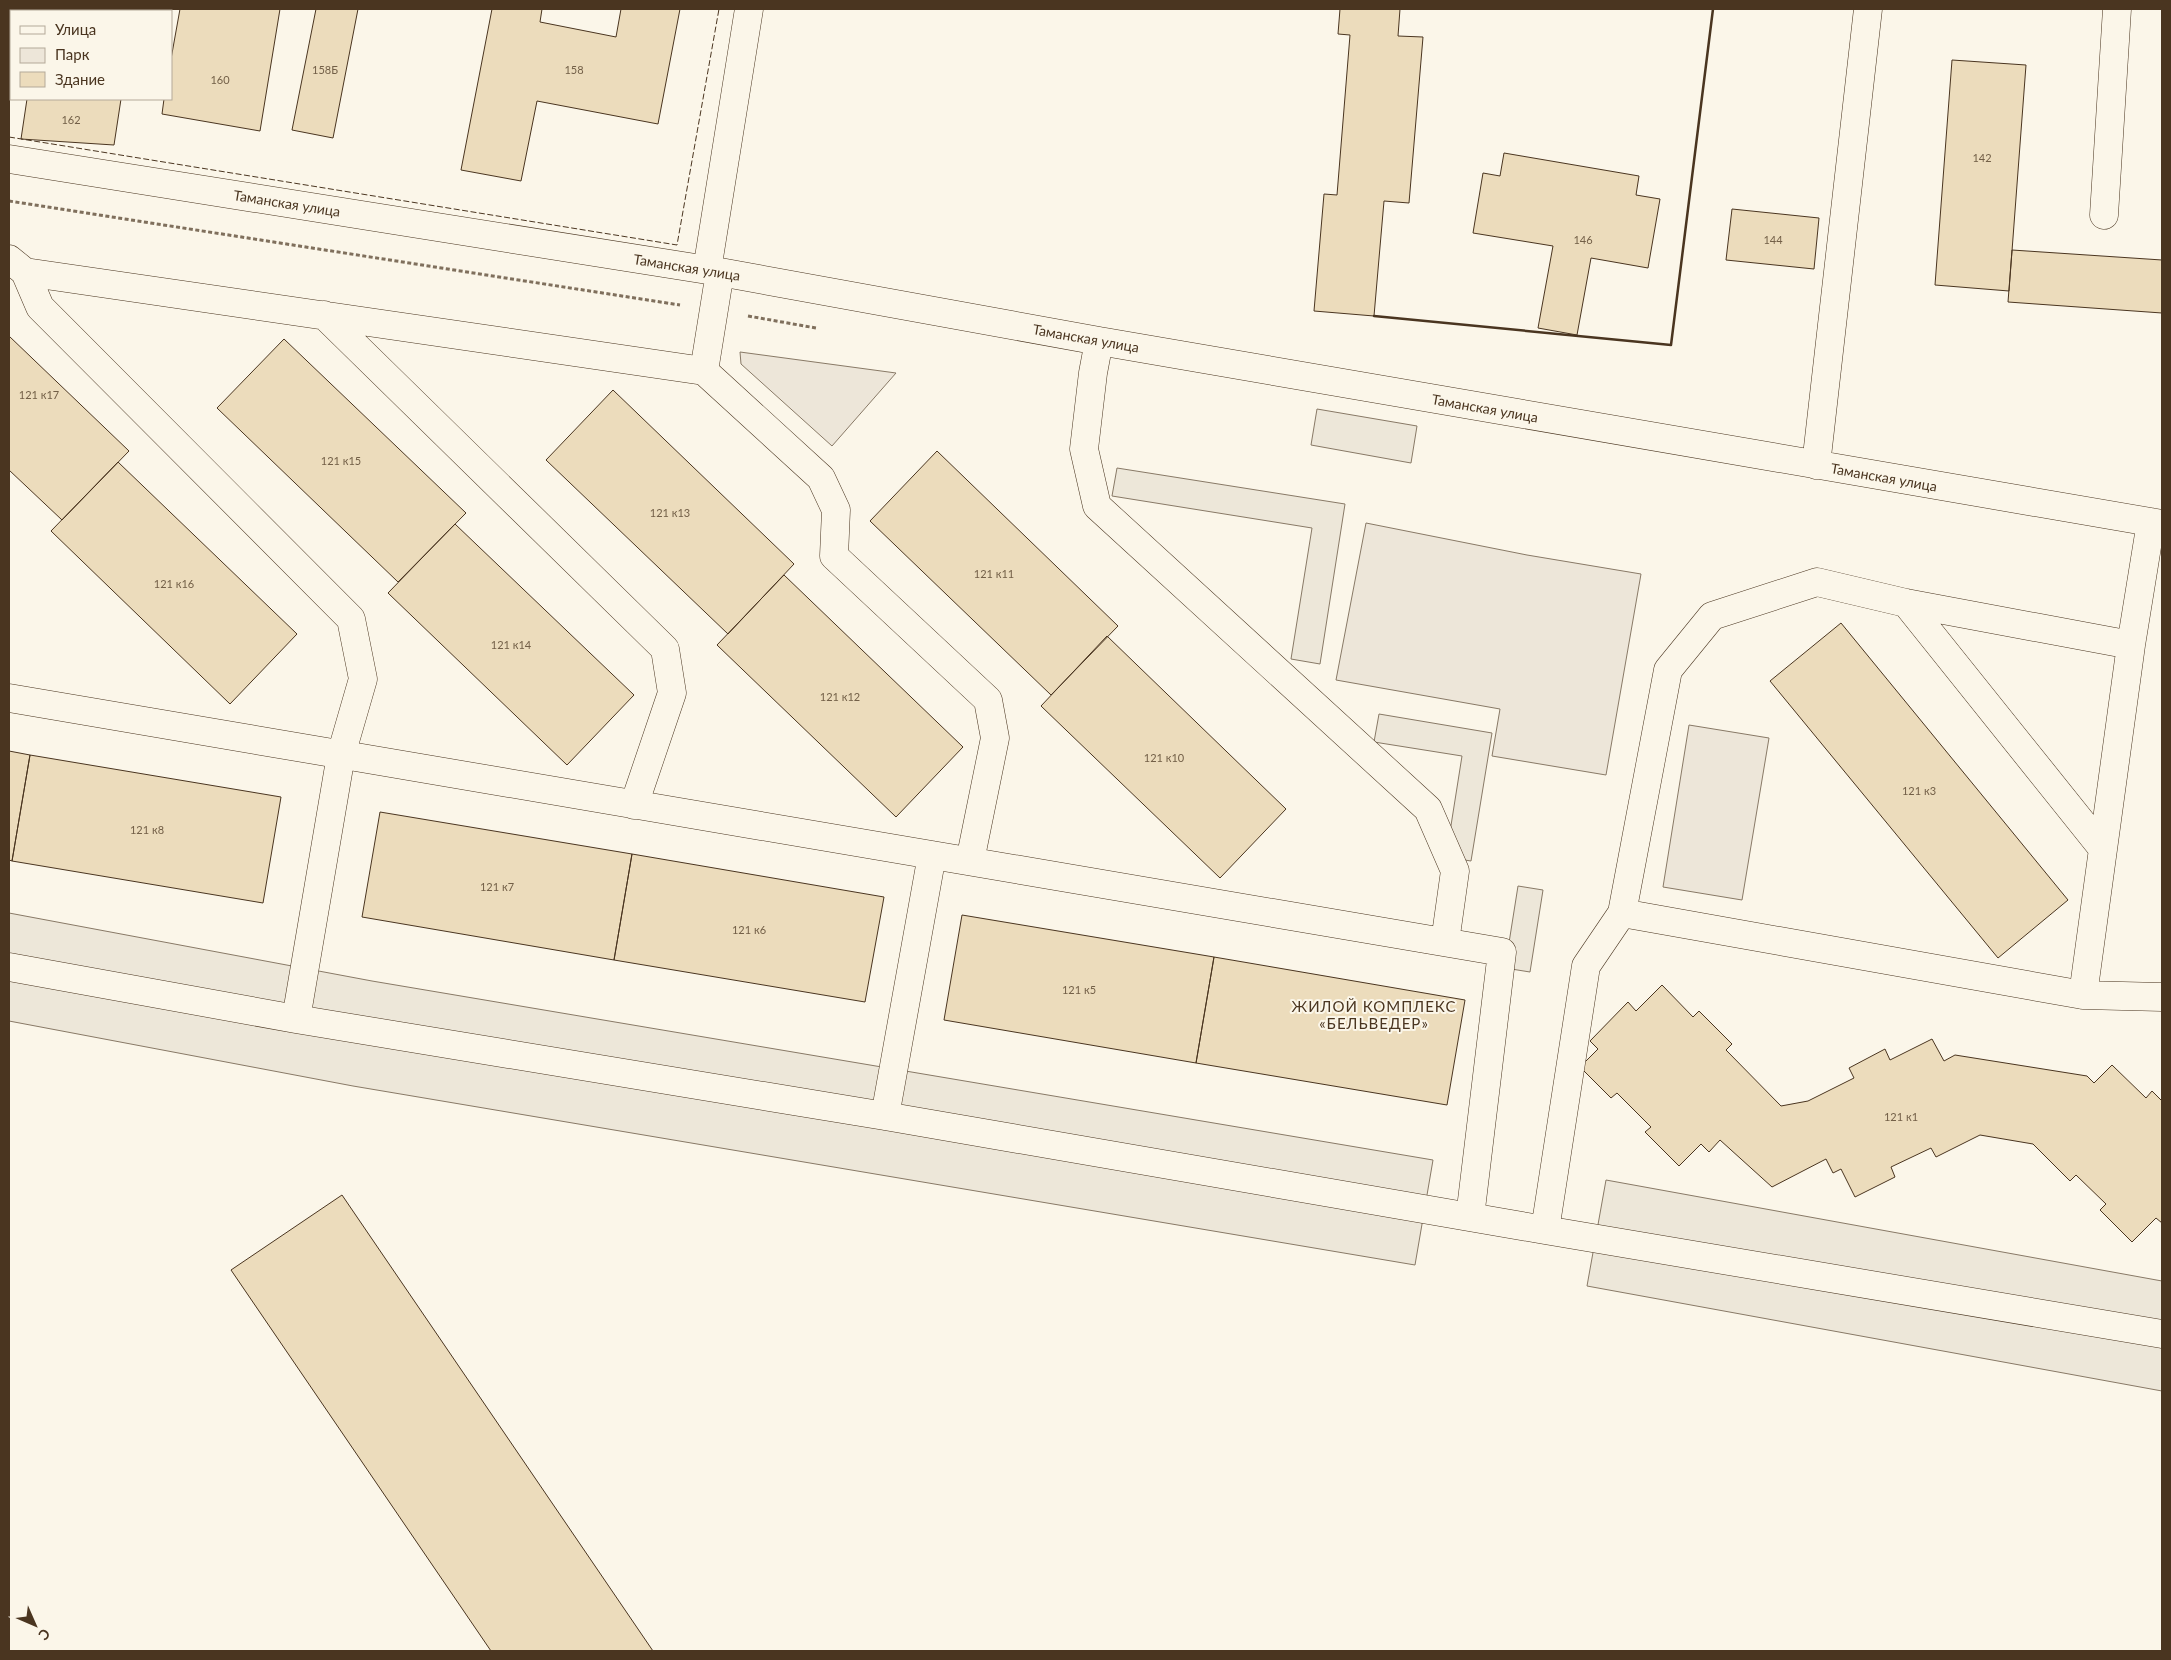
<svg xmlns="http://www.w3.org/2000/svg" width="2171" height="1660" viewBox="0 0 2171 1660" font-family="Lato,sans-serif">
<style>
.green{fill:#ede6d9;stroke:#887966}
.parking{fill:#ede7d9;stroke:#887966}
.building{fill:#ecdcbc;stroke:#4a3520}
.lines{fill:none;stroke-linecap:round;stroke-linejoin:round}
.minor-casing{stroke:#4a3520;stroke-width:29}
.path{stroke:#7f6f5c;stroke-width:3;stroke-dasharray:4 2.5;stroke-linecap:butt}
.minor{stroke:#fbf6e9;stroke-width:28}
.fence{stroke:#4a3520;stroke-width:1;stroke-dasharray:6 2.5;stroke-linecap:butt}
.wall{stroke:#4a3520;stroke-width:2.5}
.labels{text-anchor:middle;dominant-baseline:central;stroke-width:4;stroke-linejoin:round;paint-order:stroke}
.number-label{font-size:11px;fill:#725f47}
.street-label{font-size:14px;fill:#4a3520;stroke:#fbf6e9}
.neighbourhood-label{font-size:15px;letter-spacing:1px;fill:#4a3520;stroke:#fbf6e9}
</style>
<rect width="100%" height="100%" fill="#fbf6e9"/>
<path class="green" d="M740,352L896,373L832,446L741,364Z
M1366,523L1527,555L1641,574L1606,775L1492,756L1500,709L1336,680Z
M1689,725L1769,738L1742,900L1663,887Z"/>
<path class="parking" d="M1317,409L1417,426L1411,463L1311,445Z
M1117,468L1345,504L1320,664L1291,659L1312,528L1112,496Z
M1379,714L1492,733L1471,861L1446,857L1462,756L1374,742Z
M1518,886L1543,890L1530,972L1505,968Z
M9,913L372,981L1433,1160L1415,1265L353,1086L9,1021Z
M1606,1180L2162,1281V1391L1587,1286Z"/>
<path class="building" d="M180,9H280L260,131L162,114L164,99H171V59Z
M316,9H358L333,138L292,130Z
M492,9H542L540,22L616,37L621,9H680L658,124L537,101L521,181L461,170Z
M1340,9H1400L1398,36L1423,37L1409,203L1384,201L1374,316L1314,311L1324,194L1337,195L1350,35L1338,34Z
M1952,60L2026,65L2009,291L1935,285Z
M27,99H121L114,145L21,139Z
M1504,153L1639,176L1636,195L1660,199L1648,268L1591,258L1577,335L1538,328L1553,246L1473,233L1483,173L1500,176Z
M1732,209L1819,218L1814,269L1726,260Z
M2012,250L2162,260V313L2008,302Z
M9,336L129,451L62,520L9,470Z
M284,339L466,513L398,582L217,408Z
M613,390L794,564L728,634L546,460Z
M937,451L1118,626L1051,695L870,521Z
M118,462L297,634L230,704L51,531Z
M455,524L634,695L567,765L388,593Z
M784,575L963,747L896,817L717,645Z
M1841,623L2068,900L1998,958L1770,681Z
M1107,636L1286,809L1220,878L1041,706Z
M9,751L30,755L12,861L9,860Z
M30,755L281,797L263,903L12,861Z
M380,812L632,854L614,960L362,917Z
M632,854L884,897L865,1002L614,960Z
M962,915L1214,957L1196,1063L944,1020Z
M1214,957L1465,1000L1447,1105L1196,1063Z
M1662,985L1693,1017L1699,1011L1732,1044L1726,1050L1781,1106L1808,1101L1854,1078L1849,1068L1885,1049L1890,1060L1932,1039L1944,1061L1955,1055L2087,1076L2094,1083L2112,1065L2146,1098L2152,1091L2162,1101V1223L2156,1218L2132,1242L2100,1210L2106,1204L2076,1175L2070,1181L2033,1144L1980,1135L1936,1157L1931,1148L1891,1167L1895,1177L1855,1197L1841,1169L1833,1173L1826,1159L1772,1187L1720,1140L1709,1152L1701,1144L1679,1166L1645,1132L1651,1127L1617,1093L1611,1098L1580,1067L1598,1049L1590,1041L1628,1002L1636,1011Z
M342,1195L653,1651H491L231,1270Z"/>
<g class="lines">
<defs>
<path id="minor" d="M9,159L720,272L1099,341L2162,524
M2104,215L2117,9
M9,259L25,272L704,371L720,272
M707,270L749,9
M25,272L40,307L351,619L363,679L341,755L296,1019
M324,315L665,649L672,693L634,805
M1099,341L1093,373L1084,449L1097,506L1428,809L1455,871L1445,942
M704,371L821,478L836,510L834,556L988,700L995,738L970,861
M1816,465L1868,9
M1906,603L2103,849
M9,698L1502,952L1470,1217
M1622,913L2083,995L2131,645L2151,522
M9,967L296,1019L885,1116L1545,1230L2162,1334
M2083,995L2162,997
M885,1116L932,855
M1545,1230L1586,966L1622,913L1668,670L1712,616L1817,582L1906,603L2131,645"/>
</defs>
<use href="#minor" class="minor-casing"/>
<path class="path" d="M9,201L680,305
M748,316L816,328"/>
<use href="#minor" class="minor"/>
<path class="fence" d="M9,137L677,245L719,9"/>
<path class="wall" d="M1374,316L1671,345L1713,9"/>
</g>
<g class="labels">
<g class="number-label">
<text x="325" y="69">158Б</text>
<text x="574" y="69">158</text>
<text x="220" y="79">160</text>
<text x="71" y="119">162</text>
<text x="1982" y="157">142</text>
<text x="1583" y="239">146</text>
<text x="1773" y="239">144</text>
<text x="39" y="394">121 к17</text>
<text x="341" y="460">121 к15</text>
<text x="670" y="512">121 к13</text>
<text x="994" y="573">121 к11</text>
<text x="174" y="583">121 к16</text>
<text x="511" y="644">121 к14</text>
<text x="840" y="696">121 к12</text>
<text x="1164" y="757">121 к10</text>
<text x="1919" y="790">121 к3</text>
<text x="147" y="829">121 к8</text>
<text x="497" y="886">121 к7</text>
<text x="749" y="929">121 к6</text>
<text x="1079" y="989">121 к5</text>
<text x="1901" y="1116">121 к1</text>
</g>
<g class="street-label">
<text transform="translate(287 203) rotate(9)">Таманская улица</text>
<text transform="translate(687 267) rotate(9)">Таманская улица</text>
<text transform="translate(1086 338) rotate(10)">Таманская улица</text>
<text transform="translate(1485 408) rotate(10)">Таманская улица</text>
<text transform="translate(1884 477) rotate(10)">Таманская улица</text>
</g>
<g class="neighbourhood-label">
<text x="1374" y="1006">ЖИЛОЙ КОМПЛЕКС<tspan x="1374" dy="17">«БЕЛЬВЕДЕР»</tspan></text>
</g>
</g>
<rect width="2171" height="1660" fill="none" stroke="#4a3520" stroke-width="20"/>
<rect x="10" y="10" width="162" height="90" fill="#fbf6e9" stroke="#b4a999"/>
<rect x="20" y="26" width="25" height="8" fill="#fbf6e9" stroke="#b4a999"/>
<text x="55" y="35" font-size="15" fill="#4a3520">Улица</text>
<rect x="20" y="48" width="25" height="15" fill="#ede6d9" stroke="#b4a999"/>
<text x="55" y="60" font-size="15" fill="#4a3520">Парк</text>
<rect x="20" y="72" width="25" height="15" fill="#ecdcbc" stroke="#b4a999"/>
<text x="55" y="85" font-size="15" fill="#4a3520">Здание</text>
<g transform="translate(35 1625) rotate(135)" stroke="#fbf6e9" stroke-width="4" paint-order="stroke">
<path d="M0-4L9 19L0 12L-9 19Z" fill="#4a3520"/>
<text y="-8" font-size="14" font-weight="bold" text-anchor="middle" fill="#4a3520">С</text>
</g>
</svg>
